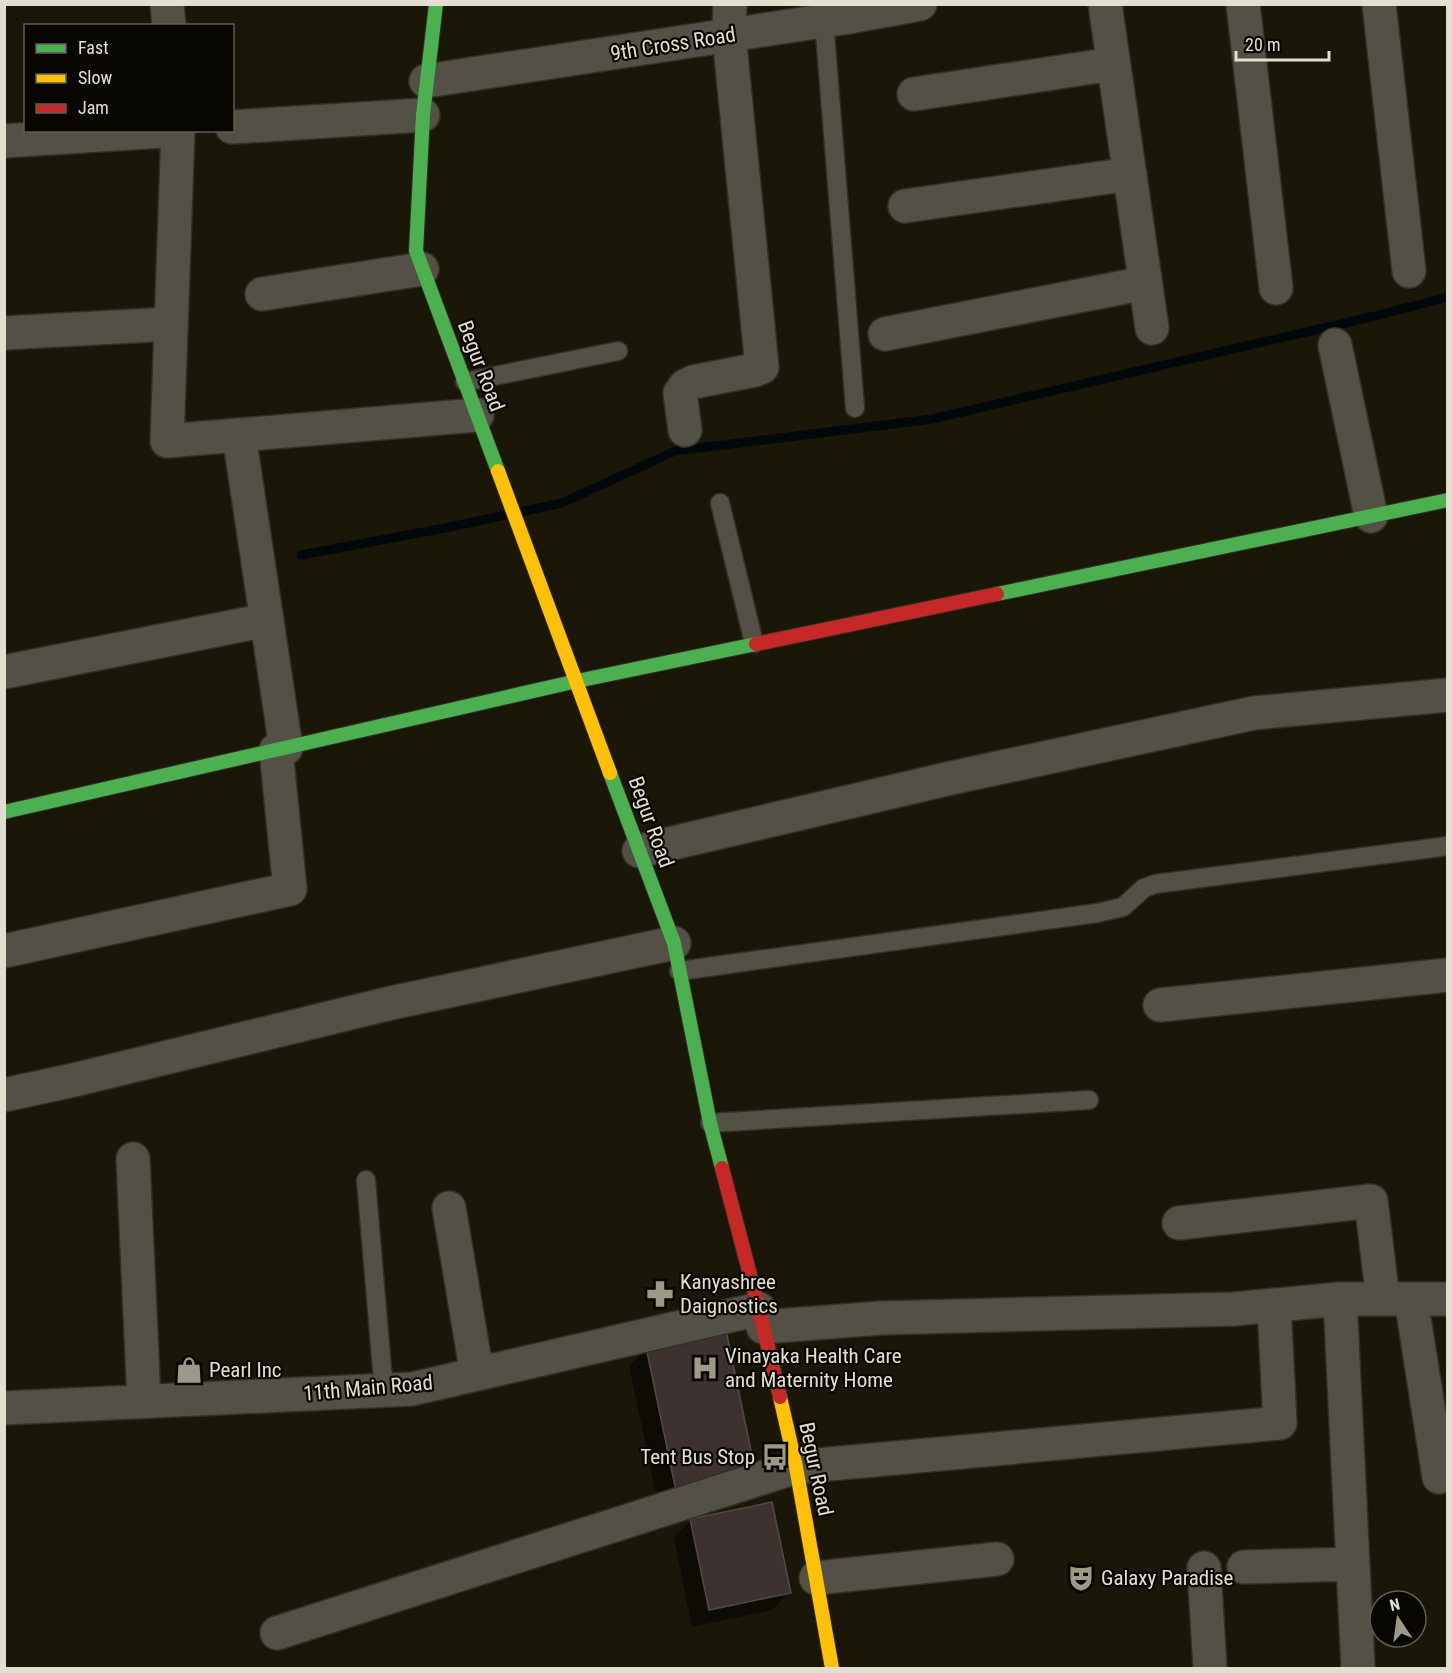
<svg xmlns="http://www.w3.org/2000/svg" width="1452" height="1673" viewBox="0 0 1452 1673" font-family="'Roboto Condensed',sans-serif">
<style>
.shadow{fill:#0007}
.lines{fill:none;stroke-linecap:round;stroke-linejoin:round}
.stream{stroke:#02070c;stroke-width:9}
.building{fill:#3e3230;stroke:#524a47;stroke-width:1.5}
.lane-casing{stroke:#322f26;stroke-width:21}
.street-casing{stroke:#322f26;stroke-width:36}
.fast-casing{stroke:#322f26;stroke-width:16}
.slow-casing{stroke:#322f26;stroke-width:16}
.jam-casing{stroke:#322f26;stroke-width:16}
.lane{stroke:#535045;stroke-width:18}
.street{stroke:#535045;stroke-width:33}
.fast{stroke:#4caf50;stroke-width:14}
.slow{stroke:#ffc107;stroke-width:14}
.jam{stroke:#c62828;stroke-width:14}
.labels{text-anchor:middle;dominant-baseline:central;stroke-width:4.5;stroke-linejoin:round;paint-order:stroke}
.street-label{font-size:21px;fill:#e3dfce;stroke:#080600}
.poi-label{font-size:21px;fill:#e3dfce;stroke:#080600;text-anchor:start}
</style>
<rect width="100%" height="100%" fill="#1a1608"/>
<path class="shadow" d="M647,1348L755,1475L659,1508L629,1366Z
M691,1520L789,1593L772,1610L692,1627L674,1537Z"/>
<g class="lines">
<path class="stream" d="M301,555L450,527L562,503L675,451L932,419L1375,316L1448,297"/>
</g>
<path class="building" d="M726,1330L756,1475L676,1491L646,1347Z
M772,1502L791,1593L709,1610L690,1519Z"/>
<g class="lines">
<defs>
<path id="lane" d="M824,21L855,408
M465,382L618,351
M720,503L754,643
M679,971L1097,913L1123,907L1144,888L1155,884L1448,846
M710,1123L1089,1100
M366,1180L382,1369L386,1390"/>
<path id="street" d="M167,4L169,26
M1105,4L1152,328
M1243,4L1276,288
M1379,4L1409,271
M426,81L849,17L920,4
M914,94L1113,64
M232,127L423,115
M178,130L167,441L477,415
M4,141L178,130
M905,206L1130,174
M262,294L422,269
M4,333L171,324
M885,334L1145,283
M1335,345L1371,516
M685,430L680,393L685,386L693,382L755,370L762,367L729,35L730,4
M239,435L286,748
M4,672L267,620
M639,851L951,778L1254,713L1448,695
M4,951L290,889L276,750
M1160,1005L1448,975
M4,1095L78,1079L391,1003L674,943
M133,1159L144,1401
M449,1208L477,1374
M1179,1223L1371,1201L1383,1299
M1340,1299L1358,1668
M1411,1299L1439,1477
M763,1327L881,1318L1234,1309L1340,1299H1448
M4,1408L412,1389L759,1309
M1244,1567L1353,1564
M1204,1568L1210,1668
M816,1578L997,1559
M277,1633L796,1467L1280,1423L1274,1305"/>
<path id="fast" d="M436,4L423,115L416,251L498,471
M997,594L1448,500
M610,773L674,943L710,1123L722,1168
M4,812L577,681L756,644"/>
<path id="slow" d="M498,471L610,773
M780,1397L796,1467L832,1668"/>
<path id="jam" d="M756,644L997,594
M722,1168L759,1309L780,1397"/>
</defs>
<use href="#lane" class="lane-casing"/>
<use href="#street" class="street-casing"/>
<use href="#fast" class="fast-casing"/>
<use href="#slow" class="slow-casing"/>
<use href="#jam" class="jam-casing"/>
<use href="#lane" class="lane"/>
<use href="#street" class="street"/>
<use href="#fast" class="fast"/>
<use href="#slow" class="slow"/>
<use href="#jam" class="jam"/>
</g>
<defs>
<symbol id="pharmacy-bare" viewBox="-9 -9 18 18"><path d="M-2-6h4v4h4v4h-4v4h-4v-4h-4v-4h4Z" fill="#9d9989" stroke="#080600" stroke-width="2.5" paint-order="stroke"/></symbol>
<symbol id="hospital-bare" viewBox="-9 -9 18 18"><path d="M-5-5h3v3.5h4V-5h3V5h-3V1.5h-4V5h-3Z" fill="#9d9989" stroke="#080600" stroke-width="2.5" paint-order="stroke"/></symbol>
<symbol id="shop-bare" viewBox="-9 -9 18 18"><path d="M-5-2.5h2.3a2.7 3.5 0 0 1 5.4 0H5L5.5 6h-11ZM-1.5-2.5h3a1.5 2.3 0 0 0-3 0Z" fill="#9d9989" stroke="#080600" stroke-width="2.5" paint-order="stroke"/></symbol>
<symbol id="bus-bare" viewBox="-9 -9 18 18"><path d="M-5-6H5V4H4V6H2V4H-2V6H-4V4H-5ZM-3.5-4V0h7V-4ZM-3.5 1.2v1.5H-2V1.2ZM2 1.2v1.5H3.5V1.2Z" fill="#9d9989" stroke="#080600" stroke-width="2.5" paint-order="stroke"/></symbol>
<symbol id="theatre-bare" viewBox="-9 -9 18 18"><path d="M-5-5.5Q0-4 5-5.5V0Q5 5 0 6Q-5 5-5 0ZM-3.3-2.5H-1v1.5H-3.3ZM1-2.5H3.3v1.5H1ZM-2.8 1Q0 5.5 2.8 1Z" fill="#9d9989" stroke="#080600" stroke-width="2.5" paint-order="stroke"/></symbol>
</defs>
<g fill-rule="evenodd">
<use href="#pharmacy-bare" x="641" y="1275" width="38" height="38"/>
<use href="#hospital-bare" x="686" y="1349" width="38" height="38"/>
<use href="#shop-bare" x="170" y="1351" width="38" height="38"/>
<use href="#bus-bare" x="756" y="1438" width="38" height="38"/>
<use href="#theatre-bare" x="1062" y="1559" width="38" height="38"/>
</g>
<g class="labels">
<g class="street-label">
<text transform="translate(673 44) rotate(-9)">9th Cross Road</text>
<text transform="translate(481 366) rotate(69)">Begur Road</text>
<text transform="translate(651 822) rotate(70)">Begur Road</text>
<text transform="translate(368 1388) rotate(-5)">11th Main Road</text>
<text transform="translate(816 1469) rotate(78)">Begur Road</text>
</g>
<g class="poi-label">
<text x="680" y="1282">Kanyashree<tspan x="680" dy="24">Daignostics</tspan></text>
<text x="725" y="1356">Vinayaka Health Care<tspan x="725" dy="24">and Maternity Home</tspan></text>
<text x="209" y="1370">Pearl Inc</text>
<text x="755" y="1457" text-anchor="end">Tent Bus Stop</text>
<text x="1101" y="1578">Galaxy Paradise</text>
</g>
</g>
<rect width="1452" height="1673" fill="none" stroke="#e3dfce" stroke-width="12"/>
<rect x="24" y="24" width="210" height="108" fill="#080600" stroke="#605d52" stroke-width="1.5"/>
<rect x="36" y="44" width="30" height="9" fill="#4caf50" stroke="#605d52" stroke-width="1.5"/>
<text x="78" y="54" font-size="18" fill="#e3dfce">Fast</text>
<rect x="36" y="74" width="30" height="9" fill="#ffc107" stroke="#605d52" stroke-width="1.5"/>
<text x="78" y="84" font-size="18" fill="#e3dfce">Slow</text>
<rect x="36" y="104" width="30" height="9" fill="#c62828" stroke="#605d52" stroke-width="1.5"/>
<text x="78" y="114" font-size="18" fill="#e3dfce">Jam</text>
<g transform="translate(1398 1619) rotate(347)"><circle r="28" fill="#080600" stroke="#605d52" stroke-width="1.5"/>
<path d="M0-4.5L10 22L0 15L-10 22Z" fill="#9d9989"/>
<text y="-9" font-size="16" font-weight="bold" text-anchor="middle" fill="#e3dfce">N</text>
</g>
<path d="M1236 51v9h93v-9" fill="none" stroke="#e3dfce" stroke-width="3"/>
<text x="1245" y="51" font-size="18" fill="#e3dfce" stroke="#080600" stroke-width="4.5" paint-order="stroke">20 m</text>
</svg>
